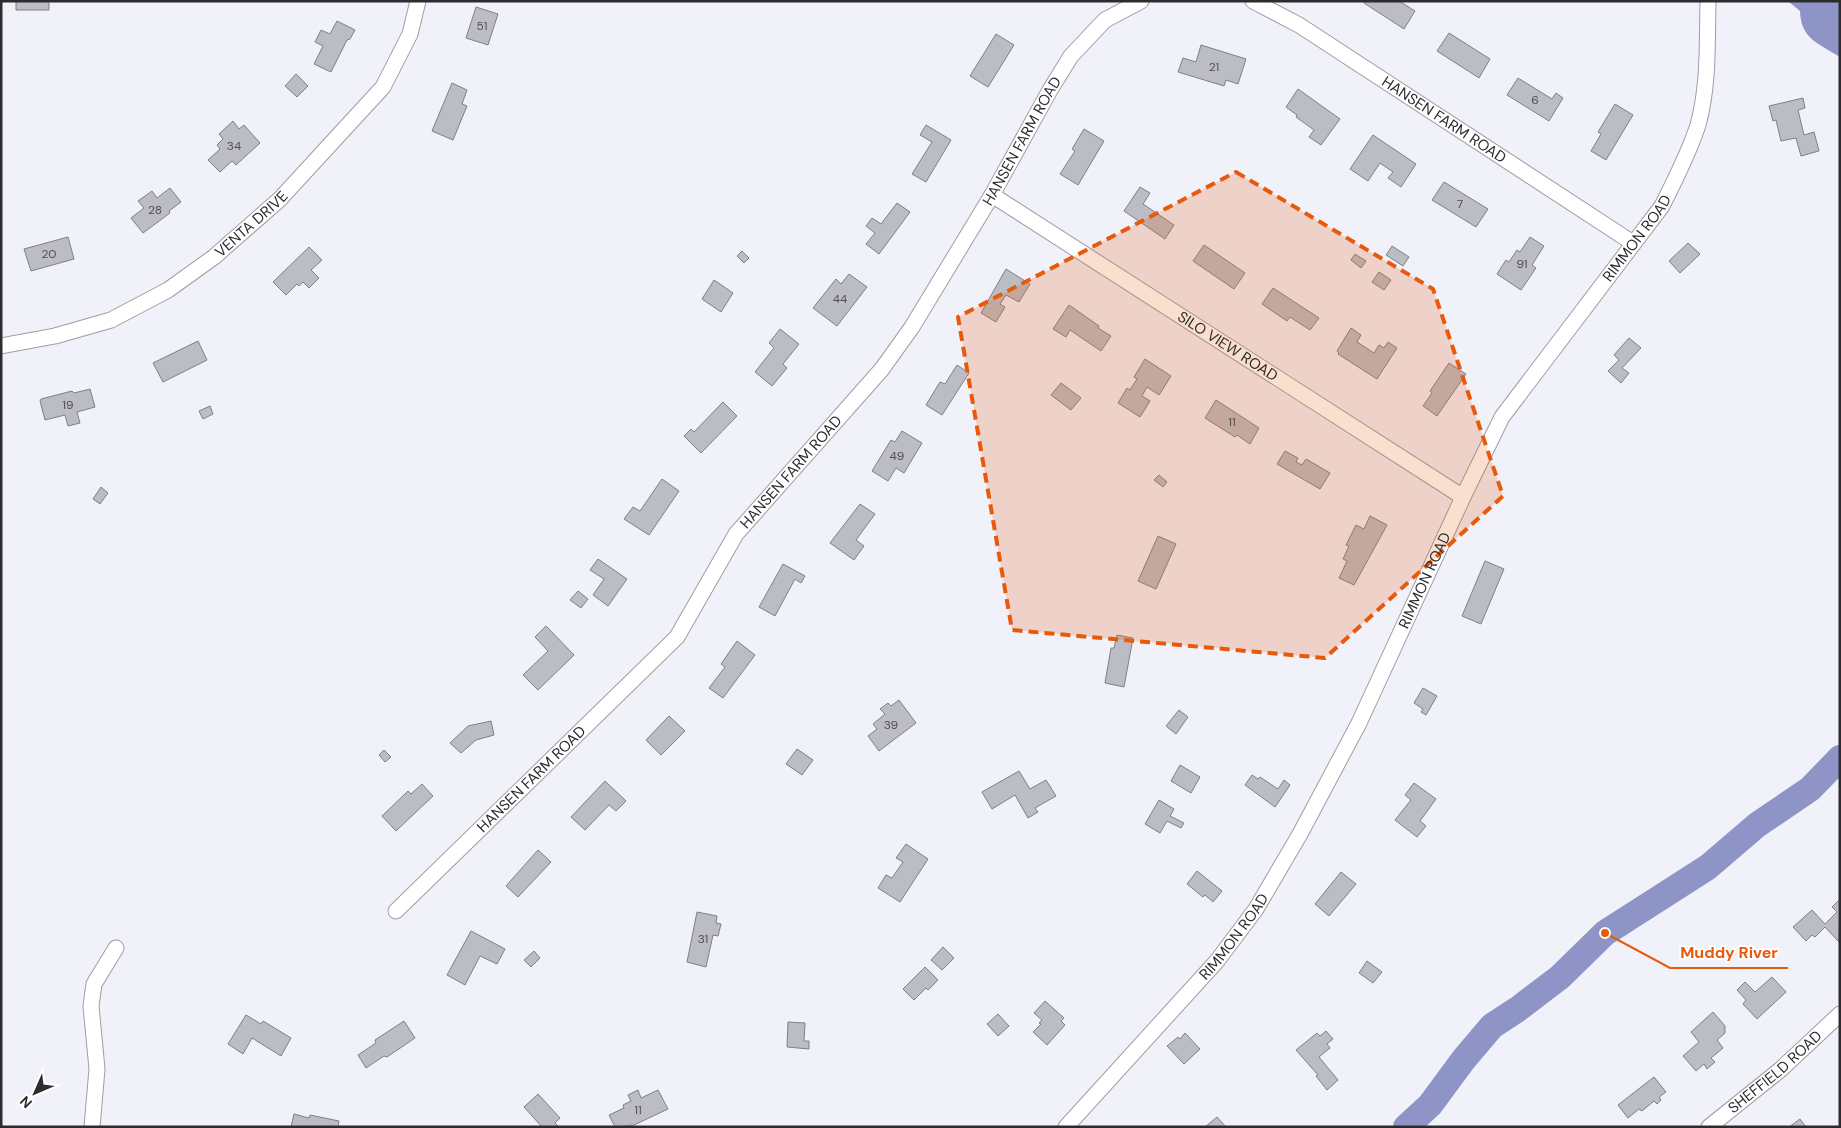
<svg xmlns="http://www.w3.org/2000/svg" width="1841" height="1128" viewBox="0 0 1841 1128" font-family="'DM Sans',sans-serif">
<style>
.water{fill:#8e94c5}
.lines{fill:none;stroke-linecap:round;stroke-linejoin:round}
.river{stroke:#8e94c5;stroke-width:26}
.building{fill:#bbbcc4;stroke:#7f8087}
.minor-casing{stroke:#9d9ea5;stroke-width:17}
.minor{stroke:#fff;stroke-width:15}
.marked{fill:#e8590c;fill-opacity:0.2;stroke:#e8590c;stroke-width:4;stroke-dasharray:10 6;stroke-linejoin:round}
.labels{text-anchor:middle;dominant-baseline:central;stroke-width:4;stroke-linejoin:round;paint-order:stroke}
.number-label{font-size:12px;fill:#505054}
.street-label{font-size:15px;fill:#2c2c2f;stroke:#fff}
.leader{fill:none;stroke:#e8590c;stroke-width:2}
.callout-dot{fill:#e8590c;stroke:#fff;stroke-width:2}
.callout-label{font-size:16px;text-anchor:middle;font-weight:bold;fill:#e8590c;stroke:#fff;stroke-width:4;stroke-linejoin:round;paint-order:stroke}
</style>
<rect width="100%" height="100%" fill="#f0f1f9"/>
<path class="water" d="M1788,1H1840V57C1818,43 1801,39 1800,11Z"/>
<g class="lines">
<path class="river" d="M1406,1127L1430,1105L1464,1059L1492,1026L1518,1009L1560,977L1605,933L1708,867L1757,825L1810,789L1840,758"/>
</g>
<path class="building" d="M16,1H49V10H16Z
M1365,1H1399L1415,11L1404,29L1364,3Z
M476,7L498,14L488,45L466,38Z
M337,21L355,30L350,39L347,40L331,72L314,64L323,46L315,42L321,30L330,34Z
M1449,33L1490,59L1479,78L1437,51Z
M996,34L1014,45L988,87L970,76Z
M1201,45L1246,59L1238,84L1226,80L1224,86L1178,72L1183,58L1196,62Z
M296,74L308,86L297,97L285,86Z
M1518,78L1552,99L1556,93L1563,98L1549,121L1507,95Z
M452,83L467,90L462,104L467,106L453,140L432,131Z
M1298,89L1340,119L1321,145L1309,137L1314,130L1296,117L1297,115L1286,107Z
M1803,98L1805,108L1798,110L1804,135L1814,132L1819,151L1801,156L1796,138L1781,141L1776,120L1773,121L1769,106Z
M1615,104L1633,115L1606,160L1591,151L1601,134L1598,132Z
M233,121L239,129L244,125L260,143L236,165L232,161L220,172L208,160L220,149L217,145L223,139L219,134Z
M926,125L951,140L926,182L912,174L932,142L920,135Z
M1084,129L1104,141L1078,185L1060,174L1075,151L1072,149Z
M1373,135L1416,164L1401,187L1388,178L1393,172L1380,163L1368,181L1350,169Z
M1444,182L1488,209L1476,227L1432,200Z
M1140,187L1150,193L1143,204L1174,225L1165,239L1124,211Z
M170,188L181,202L169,211L170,213L143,233L131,218L144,208L138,201L152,191L157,198Z
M897,203L910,212L879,254L866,244L875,233L866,226L872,218L881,224Z
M68,237L74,259L31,271L24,249Z
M1530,237L1544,246L1532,265L1536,268L1521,290L1497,274L1506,260L1509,262L1517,250L1520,252Z
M1688,243L1700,254L1680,273L1669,261Z
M1204,245L1245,273L1234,289L1193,261Z
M1392,246L1409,257L1403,266L1386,255Z
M309,247L322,260L311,270L319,278L309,288L303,282L299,286L297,284L286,295L273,282Z
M742,251L749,258L744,263L737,256Z
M1355,254L1366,261L1361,268L1351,260Z
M1006,269L1030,284L1019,302L1006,295L1000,304L1005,307L996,322L981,313Z
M1379,272L1391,280L1384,290L1372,282Z
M849,274L867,287L837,326L813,308L836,279L841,284Z
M714,280L733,293L721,312L702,299Z
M1273,288L1319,318L1310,330L1290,317L1287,321L1262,304Z
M1069,305L1099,326L1098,328L1111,336L1101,351L1070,330L1066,337L1053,329Z
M1351,328L1361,335L1357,342L1374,353L1379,345L1384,348L1388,342L1397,348L1377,379L1338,354L1339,353L1337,351Z
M780,329L799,344L783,364L787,368L772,386L755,372L774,348L769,343Z
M1629,338L1641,348L1622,368L1629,373L1621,383L1608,371L1619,360L1614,355Z
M198,341L207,360L163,382L153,363Z
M1145,359L1171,376L1159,395L1147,387L1142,396L1150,401L1140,417L1118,403L1127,388L1130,390L1137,379L1134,377Z
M1449,363L1466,374L1437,416L1423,406L1432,393L1430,391Z
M957,365L969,373L942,415L926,405L940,382L945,384Z
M1061,383L1081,398L1071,410L1051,395Z
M90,389L95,407L77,412L80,423L68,426L65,415L45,420L40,401L41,399L72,391L74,393Z
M1216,400L1259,428L1250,444L1237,435L1235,437L1205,418Z
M723,402L737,416L701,453L684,436L691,429L694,432Z
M210,406L213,414L203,419L199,411Z
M902,431L922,443L904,473L896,468L888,481L872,471L891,440L895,442Z
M1285,451L1298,458L1296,462L1302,465L1306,459L1330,473L1320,489L1277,464Z
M1159,475L1167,482L1163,487L1154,480Z
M662,479L679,491L649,535L624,519L633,507L640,511Z
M101,487L108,493L100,504L93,499Z
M860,504L875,514L856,540L864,546L854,560L830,543Z
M1370,516L1387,525L1354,585L1339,578L1347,561L1343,559L1349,546L1346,545L1356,525L1364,529Z
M1158,536L1176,544L1156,589L1138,581Z
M598,559L627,579L608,606L593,595L604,579L590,570Z
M1485,561L1504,569L1481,624L1462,616Z
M783,564L805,576L801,583L795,579L775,616L759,607Z
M578,591L588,599L581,608L570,600Z
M546,626L574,655L538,690L523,675L548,651L535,637Z
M1117,635L1133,638L1124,687L1105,683L1111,648H1114Z
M737,641L755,655L723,698L709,688L725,667L721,664Z
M1423,688L1437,696L1426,715L1421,712L1423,709L1414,703Z
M899,700L916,723L879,751L868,736L877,729L873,724L885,714L880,709L888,703L891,706Z
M1179,710L1188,717L1176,734L1166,726Z
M669,716L685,731L661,755L646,740Z
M491,721L494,735L476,740L461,753L450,743L468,726Z
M797,749L813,760L802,775L786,764Z
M384,750L391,757L385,762L379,755Z
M1180,765L1200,777L1191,793L1171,781Z
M1019,771L1030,789L1046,780L1056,796L1035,808L1038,812L1028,818L1015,795L992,809L982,792Z
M1252,775L1258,779L1260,777L1278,789L1284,780L1290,785L1275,807L1245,785Z
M605,781L626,801L616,811L609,805L585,830L571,817Z
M1414,783L1436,799L1420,821L1426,826L1417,837L1395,820L1411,800L1405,795Z
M422,784L433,796L396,831L382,816L408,791L411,794Z
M1159,800L1174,809L1170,816L1184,823L1181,828L1167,821L1160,833L1145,824Z
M906,844L928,859L900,902L878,888L886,875L892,878L903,862L896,858Z
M538,850L551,862L518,897L506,886Z
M1197,871L1222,891L1213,902L1205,895L1203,897L1187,884Z
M1341,872L1356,884L1329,916L1315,904Z
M1840,899L1839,942L1825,927L1815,937L1812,935L1806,941L1793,927L1812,910L1825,924L1837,912L1832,907Z
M697,912L717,916L716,923L721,924L718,936L713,935L706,967L687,962Z
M471,931L505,949L497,964L480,956L465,985L447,975Z
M943,947L954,958L942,970L931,960Z
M534,951L540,958L531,967L524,960Z
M1367,961L1382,972L1373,983L1359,973Z
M925,967L938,980L928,990L926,988L914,1000L903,989Z
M1772,977L1786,992L1757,1019L1743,1004L1746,1000L1737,990L1745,982L1755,992Z
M1045,1001L1064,1018L1061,1021L1065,1025L1047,1045L1033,1032L1041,1024L1039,1023L1042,1020L1034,1013Z
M1713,1012L1725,1026V1033L1717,1040L1723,1048L1711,1058L1715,1062L1707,1069L1704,1064L1696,1071L1683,1056L1699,1042L1691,1032Z
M998,1014L1009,1026L998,1036L987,1024Z
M246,1015L261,1024L263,1021L291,1038L281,1056L252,1038L243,1054L228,1044Z
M404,1021L415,1038L387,1057L384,1056L366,1068L358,1055L376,1043L375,1040Z
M788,1022L805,1023L804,1041H809V1049L787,1047Z
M1326,1031L1333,1039L1327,1044L1330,1048L1319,1057L1338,1080L1327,1090L1316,1076L1318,1075L1296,1050L1317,1033L1320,1036Z
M1185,1033L1200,1049L1184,1064L1167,1046L1178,1037L1180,1039Z
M1654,1077L1666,1092L1659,1097L1661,1100L1657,1104L1654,1101L1642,1111L1639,1109L1628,1118L1618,1105Z
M638,1090L641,1098L658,1090L668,1109L634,1125L615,1127L609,1115L624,1108L623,1105L631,1101L628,1095Z
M538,1094L560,1118L555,1123L559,1127H542L524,1107Z
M294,1114L309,1118L310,1115L339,1121L338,1127H291Z
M1217,1117L1226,1127H1205Z
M1800,1119L1806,1127H1789Z"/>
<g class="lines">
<defs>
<g id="minor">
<path id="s1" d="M1253,1L1299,25L1633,243"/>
<path id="s2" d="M992,195L1463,497"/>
<path id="s3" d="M1,346L55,336L111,320L168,290L214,257L280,199L383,87L410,34L418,1"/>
<path id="s4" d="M396,911L677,637L736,534L882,369L912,327L992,195L1050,90L1071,56L1105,20L1141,1"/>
<path d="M92,1127L97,1069L91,1006L94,984L116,948"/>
<path id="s5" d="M1066,1127L1217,961L1256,909L1300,834L1359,723L1463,497L1502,417L1662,206C1675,180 1689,153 1698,125C1709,85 1707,42 1708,1"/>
<path id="s6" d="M1709,1127L1780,1070L1840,1014"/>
</g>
</defs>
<use href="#minor" class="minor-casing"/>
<use href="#minor" class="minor"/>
</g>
<path class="marked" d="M1236,172L1433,289L1503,496L1325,658L1012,630L958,317Z"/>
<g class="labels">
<g class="number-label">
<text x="482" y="26">51</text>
<text x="1214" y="67">21</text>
<text x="1535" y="100">6</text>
<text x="234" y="146">34</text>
<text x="1460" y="204">7</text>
<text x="155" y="210">28</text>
<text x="49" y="254">20</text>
<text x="1522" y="264">91</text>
<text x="840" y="299">44</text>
<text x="68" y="405">19</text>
<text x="1232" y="422">11</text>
<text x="897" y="456">49</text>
<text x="891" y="725">39</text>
<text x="703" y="939">31</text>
<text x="638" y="1110">11</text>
</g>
<g class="street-label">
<text stroke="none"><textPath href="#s1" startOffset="225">HANSEN FARM ROAD</textPath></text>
<text stroke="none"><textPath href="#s4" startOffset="999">HANSEN FARM ROAD</textPath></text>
<text stroke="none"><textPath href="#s3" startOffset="284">VENTA DRIVE</textPath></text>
<text stroke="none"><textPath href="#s5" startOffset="1064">RIMMON ROAD</textPath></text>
<text stroke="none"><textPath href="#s2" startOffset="280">SILO VIEW ROAD</textPath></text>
<text stroke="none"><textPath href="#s4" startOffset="594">HANSEN FARM ROAD</textPath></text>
<text stroke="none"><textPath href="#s5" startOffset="659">RIMMON ROAD</textPath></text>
<text stroke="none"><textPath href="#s4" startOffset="189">HANSEN FARM ROAD</textPath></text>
<text stroke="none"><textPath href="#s5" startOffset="254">RIMMON ROAD</textPath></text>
<text stroke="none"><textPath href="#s6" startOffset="86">SHEFFIELD ROAD</textPath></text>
</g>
</g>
<path class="leader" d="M1605 933L1670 968H1788"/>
<circle class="callout-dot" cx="1605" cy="933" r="5"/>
<g class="callout-label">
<text x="1729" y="958">Muddy River</text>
</g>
<rect width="1841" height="1128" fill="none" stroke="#2c2c2f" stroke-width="5"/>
<g transform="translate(35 1093) rotate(225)" stroke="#ffffff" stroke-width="4" paint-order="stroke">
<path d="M0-4L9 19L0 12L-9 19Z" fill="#2c2c2f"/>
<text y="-8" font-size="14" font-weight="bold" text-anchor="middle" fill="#2c2c2f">N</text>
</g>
</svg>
